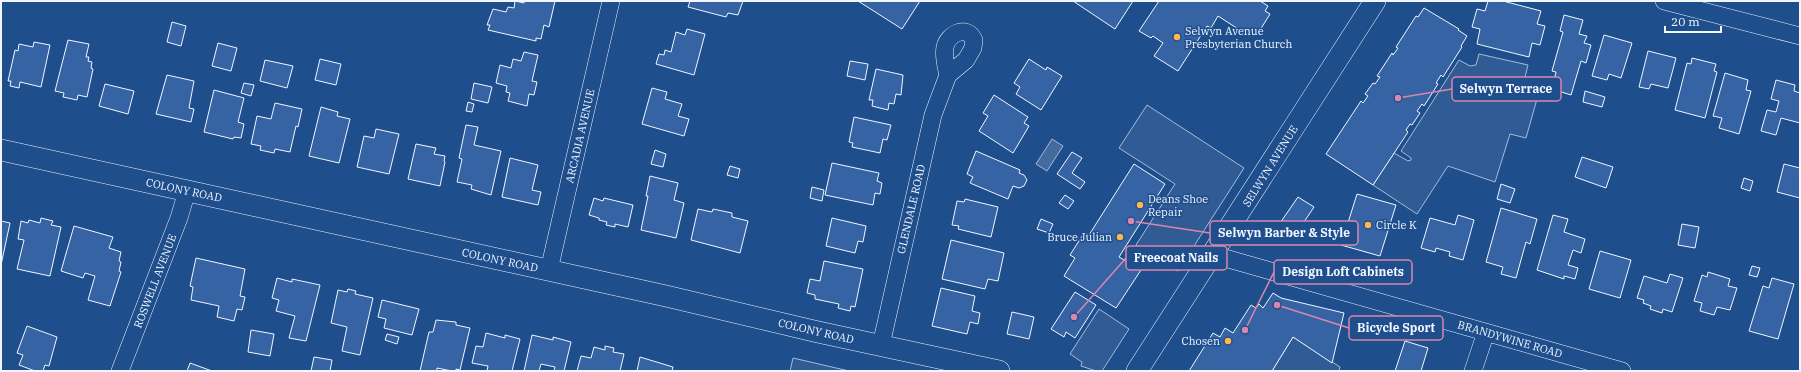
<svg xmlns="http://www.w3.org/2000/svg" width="1801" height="372" viewBox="0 0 1801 372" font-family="'IBM Plex Serif',serif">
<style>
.built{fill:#305b95;stroke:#a8bbd7}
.water{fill:#446ba0;stroke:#a8bbd7}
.building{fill:#3563a3;stroke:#f2f6ff}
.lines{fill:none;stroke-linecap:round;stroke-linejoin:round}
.minor-casing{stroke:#f2f6ff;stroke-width:18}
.tertiary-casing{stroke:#f2f6ff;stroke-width:22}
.minor{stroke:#1f4e8c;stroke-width:17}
.tertiary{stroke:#1f4e8c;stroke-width:21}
.poi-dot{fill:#ffb74d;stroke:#1f4e8c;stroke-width:1.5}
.labels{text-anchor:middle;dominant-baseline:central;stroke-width:3;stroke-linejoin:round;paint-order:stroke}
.poi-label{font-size:11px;fill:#f2f6ff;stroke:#1f4e8c;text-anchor:start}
.street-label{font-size:11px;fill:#f2f6ff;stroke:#1f4e8c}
.leader{fill:none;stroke:#da87ad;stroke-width:1.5}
.callout-dot{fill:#da87ad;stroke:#1f4e8c;stroke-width:1.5}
.callout{fill:#1f4e8c;stroke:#da87ad;stroke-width:1.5}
.callout-label{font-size:12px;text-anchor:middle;font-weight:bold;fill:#f2f6ff}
</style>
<rect width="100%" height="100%" fill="#1f4e8c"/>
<path class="built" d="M1479,54L1528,65L1525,77L1542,81L1526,138L1510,134L1495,182L1448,166L1417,214L1373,185L1394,153L1408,161L1411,160V158L1401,151L1459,60L1470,66L1476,65Z
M1147,105L1244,168L1178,271L1136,245L1175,184L1119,148Z
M1099,309L1129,329L1102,371H1096L1081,366L1082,362L1070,354Z
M1293,337L1340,367L1339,371H1272Z
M793,358L849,371H790Z"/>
<path class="water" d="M1052,139L1063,146L1047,171L1036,164Z"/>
<path class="building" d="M515,1L524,3V1H555L549,27L544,25L541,39L536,38V41L488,30L490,25H487L493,9L506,12L508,7L514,8Z
M690,1H743L738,15L728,13L726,17L688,7Z
M858,1H920L902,29Z
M1073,1H1133L1115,29Z
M1159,1H1260L1268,6L1265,11L1270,14L1257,35L1252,31L1249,36L1218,16L1211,28L1207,26L1178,71L1154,56L1163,43L1153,36L1151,38L1139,31Z
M1488,1H1503L1541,11L1537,24L1545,26L1540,45L1532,43L1529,57L1477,44L1480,29L1472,27L1477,9L1485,11Z
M1424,8L1459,29L1458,30L1467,36L1461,46L1462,47L1443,77L1441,75L1436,83L1438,84L1424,106L1422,104L1417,111L1420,113L1412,125L1410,124L1406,130L1408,132L1373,185L1326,154L1361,101L1363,103L1368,96L1365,94L1373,83L1375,84L1380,77L1377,76L1392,53L1393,55L1396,51L1398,48L1396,47L1416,16L1418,17Z
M1564,15L1583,20L1579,34L1587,36L1584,43L1591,45L1586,63L1581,61L1571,95L1552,89L1556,72L1552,71L1563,32L1560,31Z
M172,22L186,26L181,46L167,42Z
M687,29L705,34L694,75L656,64L659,54L664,55L665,50L671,52L676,32L685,35Z
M1604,35L1632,43L1621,78L1609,74L1607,80L1592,76Z
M68,40L89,44L86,57H89L88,61L92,62L91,68L93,69L87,97L78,95L77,100L63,97L64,93L55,91Z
M34,42L50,45L41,87L20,82L19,88L10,86L11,81H8L15,50L18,51L19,44L33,47Z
M218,43L237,48L231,71L212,66Z
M1648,51L1676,58L1668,88L1651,84L1649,89L1639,87Z
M524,52L538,55L532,81L537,82L534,95L529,94L527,106L508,101L510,93L506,92L507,86L496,83L500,65L511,68L513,59L521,61Z
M1692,58L1716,64L1714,71L1717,72L1705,118L1675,110L1687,63L1691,64Z
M320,59L341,64L336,85L315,80Z
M1029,59L1046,70L1047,67L1062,76L1041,110L1016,94L1020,87L1014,83Z
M265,60L293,66L287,88L260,81Z
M850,61L868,64L865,80L847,76Z
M876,69L903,75L901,95L896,94L894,104L889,103L888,110L872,106L873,100H869Z
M1725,73L1748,80L1746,90L1751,91L1739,134L1719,128L1722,118L1713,116Z
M167,75L194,81L189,108L194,109L191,122L156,114Z
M1776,80L1795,85L1794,91L1800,93V123L1781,118L1776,135L1761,131L1767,110L1776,112L1779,101L1771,99Z
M244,83L254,85L251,96L241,93Z
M474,83L492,87L488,103L471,99Z
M105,84L134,91L128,114L99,106Z
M652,88L667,92L665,99L682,104L678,116L689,119L684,136L642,124Z
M214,90L244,98L238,122L244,124L241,138L234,137L233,139L204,132Z
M1585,91L1605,97L1602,107L1583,102Z
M994,95L1028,117L1024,123L1029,126L1013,153L979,131L988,116L983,113Z
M468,102L474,104L472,112L466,111Z
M275,103L302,109L298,127L296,126L290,152L275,149L274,153L260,150L261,146L251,144L257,116L271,119Z
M321,107L338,112L337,116L350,119L339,163L309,156Z
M854,117L891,125L887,140L883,139L880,153L852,147L853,143L849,142Z
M466,125L478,127L474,145L501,151L491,195L471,189L472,185L457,182L462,159L459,158Z
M376,129L399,134L389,174L357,167L364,136L374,138Z
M416,144L436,148L434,154L445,156L444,161L445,162L440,186L408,179Z
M655,150L666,154L663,167L651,164Z
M976,151L1020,170L1019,173L1024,175L1027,180L1024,186L1019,188L1013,186L1008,199L970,183L973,177L967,174Z
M1072,152L1082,158L1072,173L1085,182L1080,189L1057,174Z
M1582,157L1613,167L1606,188L1575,177Z
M510,158L538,165L532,190L541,192L538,205L502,197Z
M832,163L879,173L877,181L882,183L880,194L875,193L873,205L825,195Z
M1134,164L1165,184L1119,257L1141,270L1116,308L1064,276L1075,258L1070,255L1084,233L1089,235Z
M1784,164L1800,168V198L1777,192Z
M730,166L740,169L738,178L727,175Z
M650,176L678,183L674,200L684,203L676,238L641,230L648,196H646Z
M1744,178L1753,181L1750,191L1741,188Z
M1501,184L1515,189L1510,203L1497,199Z
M812,187L824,190L822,201L810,198Z
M1357,194L1396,205L1380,256L1341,245Z
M1065,195L1074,201L1068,209L1059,203Z
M1298,197L1314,207L1294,237L1278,226Z
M594,198L603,201L604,198L633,205L628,227L615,224V227L606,225L607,222L599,220V218L589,215Z
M965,199L998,207L991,237L958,229L959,226L952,225L957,201L964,202Z
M1501,208L1537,219L1530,244L1526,242L1516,278L1501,274L1503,267L1486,262Z
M698,209L712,212L713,209L732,213V217L748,221L740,253L691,240Z
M1458,215L1474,220L1463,260L1449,256L1450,252L1436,248L1435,252L1421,248L1430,218L1455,225Z
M1553,215L1568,219L1564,232L1585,239L1581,253L1573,250L1568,265L1578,268L1575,279L1564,276V279L1537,270Z
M41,218L53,221L51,225L61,227L50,276L17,269L24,240L18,239L21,221L28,223L29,220L40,223Z
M832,218L866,226L863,242L858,241L855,253L826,246Z
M1041,219L1053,224L1049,233L1037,229Z
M1,221L10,223L1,265Z
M1682,224L1699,227L1695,248L1678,245Z
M74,226L113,237L109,248L121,252L119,261L121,262L119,271L121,272L110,306L88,300L95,276L85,273L83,278L61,271Z
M951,240L1004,253L998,281L988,279L985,289L942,279Z
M1600,251L1631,260L1620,298L1589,289Z
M196,258L245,269L240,296L245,297L242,310L237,309L234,321L217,317L219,306L191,300L193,287L190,286Z
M824,261L863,269L855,307L851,306L850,311L838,308L839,304L815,299V295L807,293L810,279L820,281Z
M1752,266L1760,268L1757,277L1749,275Z
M1708,272L1730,279L1728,286L1737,288L1730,310L1717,307L1714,315L1700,311L1702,303L1694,301L1702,275L1707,277Z
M1670,274L1683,278L1672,312L1663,309L1662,313L1650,309L1651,306L1643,303L1644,300L1637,298L1644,276L1667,283Z
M277,278L292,282V279L320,285L306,341L289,338L295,316L276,311L279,300L272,298Z
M1772,278L1794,284L1778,339L1749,331L1763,286L1769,288Z
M941,288L975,296L972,311L980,313L978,324L970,322L967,334L932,326Z
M348,289L356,291L355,294L373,298L360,355L342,351L347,327L331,323L338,290L347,292Z
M1075,292L1096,305L1075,338L1066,332L1064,337L1051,329Z
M1273,293L1281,298L1344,313L1332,363L1293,337L1272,371H1189L1213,333L1220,337L1225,328L1233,333L1251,305L1256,308L1259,304L1263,308Z
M382,300L419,309L412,335L384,328L386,319L378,317Z
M1012,312L1034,317L1029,339L1007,334Z
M436,320L456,322V325L470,328L460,370L456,369V371H452L437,368V371H420L429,332H433Z
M27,326L57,337L49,366L45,365L43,371H35L19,365L23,355L17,353Z
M251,330L274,334L270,356L248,352Z
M486,333L505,338V335L520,339L512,371H487L488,366L472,363L476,346L483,347Z
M387,334L399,337L397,344L385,340Z
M532,335L553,340V337L571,342L564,371H554L555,367L541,364L539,371H524Z
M1405,341L1428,348L1421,371H1395Z
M605,346L614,348L613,352L624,354L620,371H577L581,356L591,358L594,347L605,350Z
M314,357L332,360L330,371H311Z
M640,357L673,367L672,371H637Z
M190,363L212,371H187Z"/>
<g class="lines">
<defs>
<path id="minor" d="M1664,1L1800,36
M1214,252L1225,258L1622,371
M549,270L611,1
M881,345L933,115L948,75L966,60L973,48L974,40C967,24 948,34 945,47C943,57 946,66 948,75
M120,371L179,218L187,191
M1473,371L1486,332"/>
<path id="tertiary" d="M1,150L666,296L818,332L999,371
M1137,371L1375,1"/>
</defs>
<use href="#minor" class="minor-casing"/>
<use href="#tertiary" class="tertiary-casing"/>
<use href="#minor" class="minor"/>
<use href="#tertiary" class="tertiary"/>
</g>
<g class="poi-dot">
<circle cx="1177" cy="37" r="4"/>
<circle cx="1140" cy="205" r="4"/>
<circle cx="1368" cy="225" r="4"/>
<circle cx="1120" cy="237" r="4"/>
<circle cx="1228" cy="341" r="4"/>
</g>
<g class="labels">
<g class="poi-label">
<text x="1185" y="31">Selwyn Avenue<tspan x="1185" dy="13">Presbyterian Church</tspan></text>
<text x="1148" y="199">Deans Shoe<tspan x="1148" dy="13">Repair</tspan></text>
<text x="1376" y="225">Circle K</text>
<text x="1112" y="237" text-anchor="end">Bruce Julian</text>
<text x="1220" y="341" text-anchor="end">Chosen</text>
</g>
<g class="street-label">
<text transform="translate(580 136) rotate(-77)">ARCADIA AVENUE</text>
<text transform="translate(1270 166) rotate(-58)">SELWYN AVENUE</text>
<text transform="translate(184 190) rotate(12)">COLONY ROAD</text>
<text transform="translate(911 209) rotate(-77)">GLENDALE ROAD</text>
<text transform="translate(500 260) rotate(12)">COLONY ROAD</text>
<text transform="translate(155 281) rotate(-69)">ROSWELL AVENUE</text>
<text transform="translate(816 331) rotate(13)">COLONY ROAD</text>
<text transform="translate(1510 339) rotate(16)">BRANDYWINE ROAD</text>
</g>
</g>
<path class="leader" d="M1398 98L1452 89M1131 221L1210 233M1074 317L1126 258M1245 330L1274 272M1277 305L1349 328"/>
<g class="callout-dot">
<circle cx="1398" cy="98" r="4"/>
<circle cx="1131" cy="221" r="4"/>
<circle cx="1074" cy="317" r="4"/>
<circle cx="1245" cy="330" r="4"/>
<circle cx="1277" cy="305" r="4"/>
</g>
<g class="callout">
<rect x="1452" y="77" width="109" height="24" rx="4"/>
<rect x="1210" y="221" width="148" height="24" rx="4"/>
<rect x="1126" y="246" width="101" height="24" rx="4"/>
<rect x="1274" y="260" width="138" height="24" rx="4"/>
<rect x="1349" y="316" width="94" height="24" rx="4"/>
</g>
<g class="callout-label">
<text x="1506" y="93">Selwyn Terrace</text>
<text x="1284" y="237">Selwyn Barber &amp; Style</text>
<text x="1176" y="262">Freecoat Nails</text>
<text x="1343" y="276">Design Loft Cabinets</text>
<text x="1396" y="332">Bicycle Sport</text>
</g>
<rect width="1801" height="372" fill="none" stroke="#f2f6ff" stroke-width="4"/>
<path d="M1665 26v6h56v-6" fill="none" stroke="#f2f6ff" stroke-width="2"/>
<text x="1671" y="26" font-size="12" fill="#f2f6ff" stroke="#1f4e8c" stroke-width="3" paint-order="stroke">20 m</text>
</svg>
